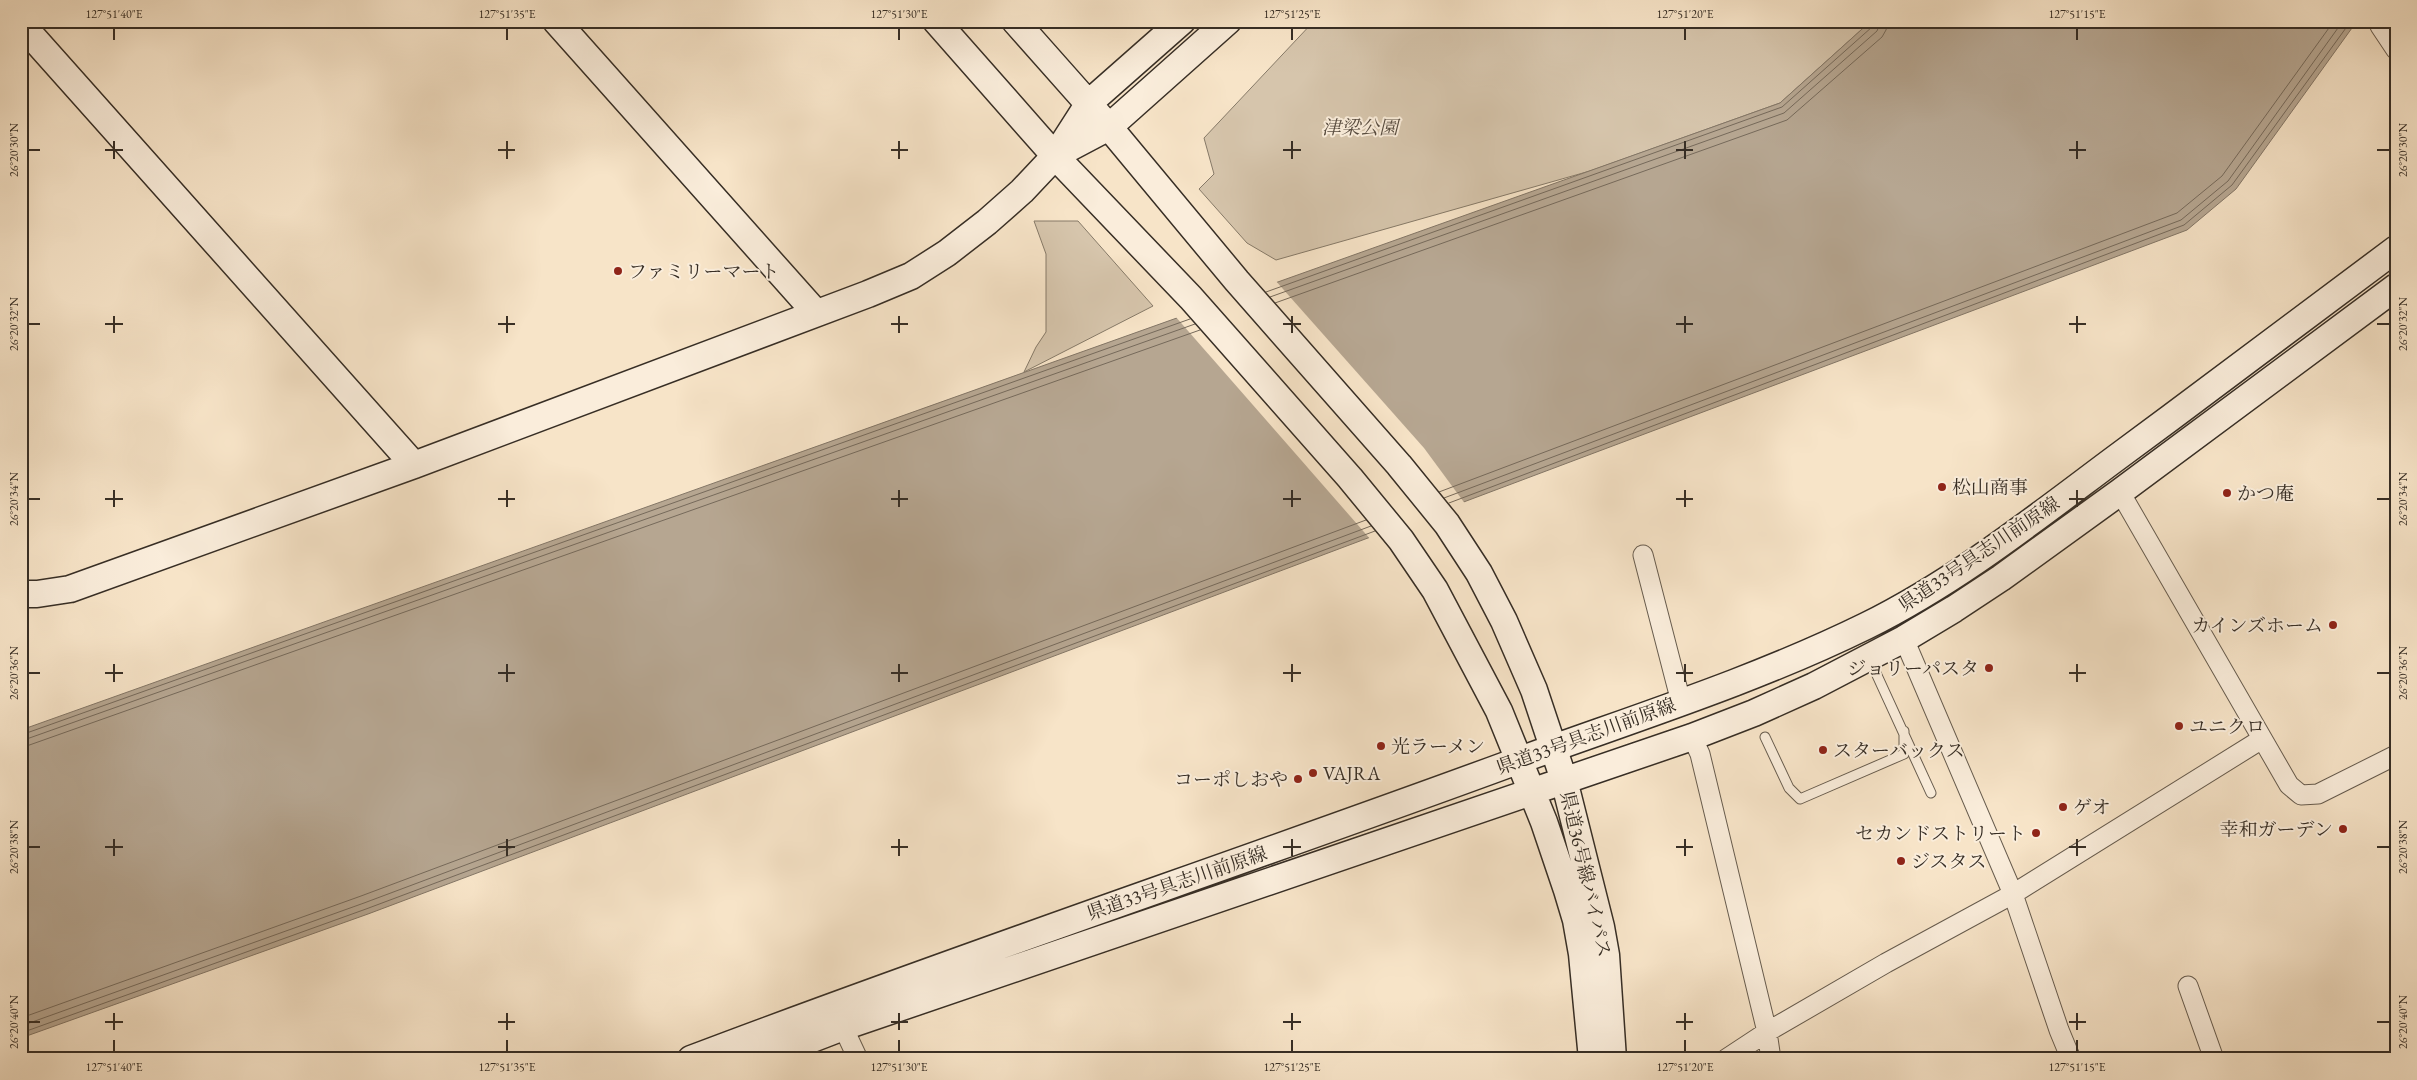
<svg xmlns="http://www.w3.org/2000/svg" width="2417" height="1080" viewBox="0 0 2417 1080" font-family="'EB Garamond','Noto Serif JP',serif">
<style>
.green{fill:#d6c5ac;stroke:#867a68}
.water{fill:#b6a691;stroke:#837666}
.pier{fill:#f7e4c8}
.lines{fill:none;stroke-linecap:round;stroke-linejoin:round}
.shore{stroke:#766a5b;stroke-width:1}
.lane-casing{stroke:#675c4e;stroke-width:11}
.street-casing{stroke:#675c4e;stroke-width:21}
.secondary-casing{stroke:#372e25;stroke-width:29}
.lane{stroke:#faeddb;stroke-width:9}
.street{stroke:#faeddb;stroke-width:19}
.secondary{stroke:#faeddb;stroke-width:26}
.ticks{fill:none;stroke:#372e25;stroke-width:2}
.poi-dot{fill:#8f2418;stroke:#faeddb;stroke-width:2}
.labels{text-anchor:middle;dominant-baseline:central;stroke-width:4;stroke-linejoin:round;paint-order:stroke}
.park-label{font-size:19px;font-style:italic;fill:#574c40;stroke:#faeddb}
.poi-label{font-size:19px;fill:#372e25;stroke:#faeddb;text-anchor:start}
.street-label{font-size:19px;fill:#372e25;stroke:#faeddb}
.neatline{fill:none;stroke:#372e25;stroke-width:2}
.ticks-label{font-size:12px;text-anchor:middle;fill:#372e25}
</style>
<rect width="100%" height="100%" fill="#f7e4c8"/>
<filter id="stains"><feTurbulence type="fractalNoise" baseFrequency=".004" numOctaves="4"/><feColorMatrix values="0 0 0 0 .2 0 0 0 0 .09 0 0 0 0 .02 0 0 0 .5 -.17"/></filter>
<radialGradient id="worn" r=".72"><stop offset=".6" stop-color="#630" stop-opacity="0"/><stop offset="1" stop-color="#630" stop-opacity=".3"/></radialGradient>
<path class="green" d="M1314,21H1871L1780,103L1590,171L1276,260L1247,243L1199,189L1214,174L1204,138Z
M1034,221H1078L1153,306L1024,372L1036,347L1046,332V254Z"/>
<path class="water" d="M1871,21H2357L2236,189L2187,230L368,914L21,1038V730L1780,103Z"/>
<path class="pier" d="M1275,280L1424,448L1466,505L1371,540L1175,316Z"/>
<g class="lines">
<path class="shore" d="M1266,292L1782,107L1872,27L1874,21
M1270,297L1784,113L1877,31L1881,21
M1275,303L1787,120L1882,37L1886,30L1888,21
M1439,492L2177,213L2222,176L2334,21
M1444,498L2181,220L2228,181L2343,21
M1449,503L2184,225L2232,185L2351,21
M21,735L1190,319
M21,741L1195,324
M21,748L1200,330
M21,1018L361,896L1366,520
M21,1026L364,903L1371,526
M21,1033L366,909L1375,531"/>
<defs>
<path id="lane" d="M1870,660L1931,793
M1765,737L1789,788L1800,799L1904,754V731"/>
<path id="street" d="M2380,26L2396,50
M2120,492L2289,785L2301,795L2318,794L2396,755
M1643,555L1681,702
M1904,639L2013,894L2059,1030L2071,1059
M1692,737L1700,754L1767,1032L1771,1059
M2188,986L2214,1059
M843,1027L858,1059
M1726,1059L1767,1032L1886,963L2013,894L2262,739"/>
<path id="secondary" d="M556,21L816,313
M936,21L1055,156L1191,298L1350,478L1401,540L1435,590L1499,711L1544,822L1567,890L1576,920L1582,954L1592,1059
M1015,21L1109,127L1237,281L1399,465L1447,524L1479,573L1504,621L1534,690L1564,780L1601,927L1606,955L1613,1059
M21,24L414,465
M1056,155L1109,127L1228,21
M21,594H37L70,589L414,465L868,294L911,276L947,253L987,222L1022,191L1055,156L1089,103L1182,21
M691,1059C962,956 1237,864 1509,764C1629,720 1752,682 1866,626C1955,582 2033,520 2112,461C2207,391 2301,320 2396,249
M760,1059L843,1027L1692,737L1754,713L1814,686L1904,639L1954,609L2001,578L2120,492L2396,287"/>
</defs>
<use href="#lane" class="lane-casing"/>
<use href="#street" class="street-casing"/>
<use href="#secondary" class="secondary-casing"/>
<use href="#lane" class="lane"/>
<use href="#street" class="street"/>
<use href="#secondary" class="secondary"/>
</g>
<path class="ticks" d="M114,28V40M507,28V40M899,28V40M1292,28V40M1685,28V40M2077,28V40M114,141V159M507,141V159M899,141V159M1292,141V159M1685,141V159M2077,141V159M28,150H40M105,150H123M498,150H515M891,150H908M1283,150H1301M1676,150H1693M2069,150H2086M2377,150H2390M114,316V333M507,316V333M899,316V333M1292,316V333M1685,316V333M2077,316V333M28,324H40M105,324H123M498,324H515M891,324H908M1283,324H1301M1676,324H1693M2069,324H2086M2377,324H2390M114,490V507M507,490V507M899,490V507M1292,490V507M1685,490V507M2077,490V507M28,499H40M105,499H123M498,499H515M891,499H908M1283,499H1301M1676,499H1693M2069,499H2086M2377,499H2390M114,664V682M507,664V682M899,664V682M1292,664V682M1685,664V682M2077,664V682M28,673H40M105,673H123M498,673H515M891,673H908M1283,673H1301M1676,673H1693M2069,673H2086M2377,673H2390M114,839V856M507,839V856M899,839V856M1292,839V856M1685,839V856M2077,839V856M28,847H40M105,847H123M498,847H515M891,847H908M1283,847H1301M1676,847H1693M2069,847H2086M2377,847H2390M114,1013V1030M507,1013V1030M899,1013V1030M1292,1013V1030M1685,1013V1030M2077,1013V1030M28,1022H40M105,1022H123M498,1022H515M891,1022H908M1283,1022H1301M1676,1022H1693M2069,1022H2086M2377,1022H2390M114,1040V1052M507,1040V1052M899,1040V1052M1292,1040V1052M1685,1040V1052M2077,1040V1052"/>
<g class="poi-dot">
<circle cx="618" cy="271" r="5"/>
<circle cx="1942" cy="487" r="5"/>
<circle cx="2227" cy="493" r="5"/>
<circle cx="2333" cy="625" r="5"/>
<circle cx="1989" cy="668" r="5"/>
<circle cx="2179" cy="726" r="5"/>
<circle cx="1381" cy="746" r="5"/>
<circle cx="1823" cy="750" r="5"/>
<circle cx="1313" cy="773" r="5"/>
<circle cx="1298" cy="779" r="5"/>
<circle cx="2063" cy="807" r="5"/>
<circle cx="2343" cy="829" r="5"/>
<circle cx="2036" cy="833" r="5"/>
<circle cx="1901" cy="861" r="5"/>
</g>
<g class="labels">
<g class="park-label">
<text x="1360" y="127">津梁公園</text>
</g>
<g class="poi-label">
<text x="628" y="271">ファミリーマート</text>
<text x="1952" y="487">松山商事</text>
<text x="2237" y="493">かつ庵</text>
<text x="2323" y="625" text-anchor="end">カインズホーム</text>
<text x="1979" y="668" text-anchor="end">ジョリーパスタ</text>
<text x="2189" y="726">ユニクロ</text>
<text x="1391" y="746">光ラーメン</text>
<text x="1833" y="750">スターバックス</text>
<text x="1323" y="773">VAJRA</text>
<text x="1288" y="779" text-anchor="end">コーポしおや</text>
<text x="2073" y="807">ゲオ</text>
<text x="2333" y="829" text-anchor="end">幸和ガーデン</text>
<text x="2026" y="833" text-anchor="end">セカンドストリート</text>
<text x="1911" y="861">ジスタス</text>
</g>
<g class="street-label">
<text transform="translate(1979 554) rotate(-34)">県道33号具志川前原線</text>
<text transform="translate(1586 736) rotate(-20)">県道33号具志川前原線</text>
<text transform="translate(1586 874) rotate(77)">県道36号線バイパス</text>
<text transform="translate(1177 883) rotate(-19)">県道33号具志川前原線</text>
</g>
</g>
<rect width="2417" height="1080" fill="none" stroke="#f7e4c8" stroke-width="55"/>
<rect x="28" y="28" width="2362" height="1024" class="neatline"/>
<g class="ticks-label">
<text x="114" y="18">127°51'40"E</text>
<text x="507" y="18">127°51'35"E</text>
<text x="899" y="18">127°51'30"E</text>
<text x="1292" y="18">127°51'25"E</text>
<text x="1685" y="18">127°51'20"E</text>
<text x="2077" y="18">127°51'15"E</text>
<text transform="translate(2403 150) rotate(-90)" y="4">26°20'30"N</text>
<text transform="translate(14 150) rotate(-90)" y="4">26°20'30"N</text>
<text transform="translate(2403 324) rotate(-90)" y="4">26°20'32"N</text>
<text transform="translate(14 324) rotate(-90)" y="4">26°20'32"N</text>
<text transform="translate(2403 499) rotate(-90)" y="4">26°20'34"N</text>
<text transform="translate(14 499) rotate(-90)" y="4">26°20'34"N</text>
<text transform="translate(2403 673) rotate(-90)" y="4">26°20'36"N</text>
<text transform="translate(14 673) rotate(-90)" y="4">26°20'36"N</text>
<text transform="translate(2403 847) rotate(-90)" y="4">26°20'38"N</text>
<text transform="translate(14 847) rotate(-90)" y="4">26°20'38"N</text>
<text transform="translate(2403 1022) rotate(-90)" y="4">26°20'40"N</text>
<text transform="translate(14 1022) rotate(-90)" y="4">26°20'40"N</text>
<text x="114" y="1071">127°51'40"E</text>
<text x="507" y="1071">127°51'35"E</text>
<text x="899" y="1071">127°51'30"E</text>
<text x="1292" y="1071">127°51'25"E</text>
<text x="1685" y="1071">127°51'20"E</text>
<text x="2077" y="1071">127°51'15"E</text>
</g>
<rect width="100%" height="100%" filter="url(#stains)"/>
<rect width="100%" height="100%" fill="url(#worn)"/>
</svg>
